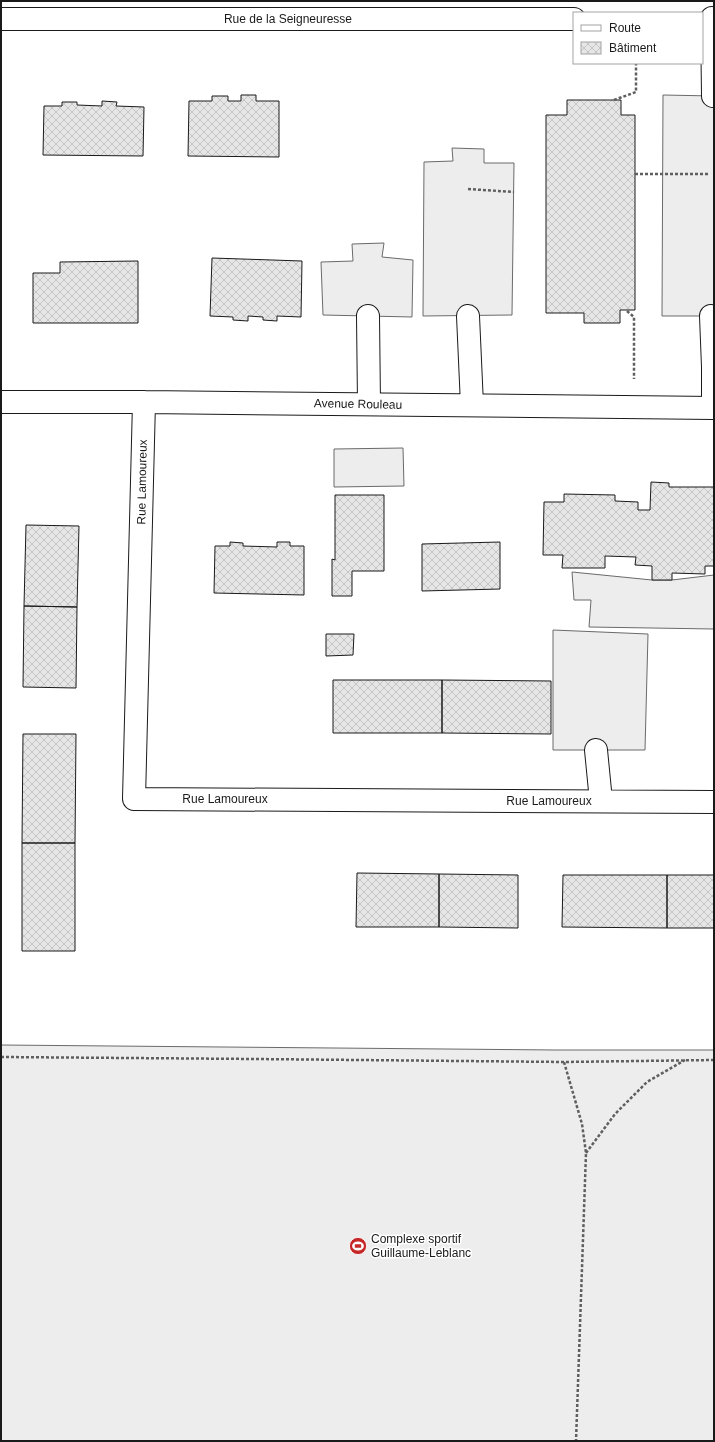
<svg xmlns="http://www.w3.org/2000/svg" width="715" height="1442" viewBox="0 0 715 1442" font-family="Helvetica,sans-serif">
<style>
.built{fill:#ededed;stroke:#6a6a6a}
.building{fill:url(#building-cross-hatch);stroke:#1a1a1a}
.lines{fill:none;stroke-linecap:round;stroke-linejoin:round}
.minor-casing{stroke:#1a1a1a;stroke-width:24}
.path{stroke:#5f5f5f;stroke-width:2.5;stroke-dasharray:3 2;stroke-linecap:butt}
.minor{stroke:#fff;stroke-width:22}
.labels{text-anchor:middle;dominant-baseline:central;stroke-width:3;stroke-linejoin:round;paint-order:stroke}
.street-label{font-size:12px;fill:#1a1a1a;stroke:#fff}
.poi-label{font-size:12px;fill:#1a1a1a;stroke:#fff;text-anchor:start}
</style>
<defs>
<pattern id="building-cross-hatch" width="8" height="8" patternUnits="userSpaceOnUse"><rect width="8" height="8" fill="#e6e6e6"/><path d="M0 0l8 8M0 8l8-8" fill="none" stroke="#c5c5c5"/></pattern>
</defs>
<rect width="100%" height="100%" fill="#fff"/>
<path class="built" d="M663,95L714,96V316H662Z
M452,148L484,149V163H514L512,315L423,316L424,162L453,161Z
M384,243L382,257L413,260L412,317L323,315L321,262L353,261L352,244Z
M403,448L404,486L334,487V449Z
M572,572L652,580H672L714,575V629L589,627L591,600H574Z
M553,630L648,634L645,750H553Z
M1,1045L556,1050H714V1441H1Z"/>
<path class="building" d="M241,95H256V101H279V157L188,156L189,101H212V96H228V101H241Z
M567,100H621V115H635V310H620V323H584V313H546V115H567Z
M102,101L117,102L116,106L144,107L143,156L43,155L44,106H62V102H77V105L102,106Z
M212,258L302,261L301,317L277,316V321L263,320V317L248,316V321L233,320V317L210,316Z
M138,261V323H33V273H60V262Z
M651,482L669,483V487H714V566H705V574L672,573V580H652V566L635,565L636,557L605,556V568H562L563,555H543L544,502H564V494L615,495V501L638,502V510H650Z
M335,495H384V571H352V596H332V559L335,560Z
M26,525L79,526L77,607L24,606Z
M230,542L243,543V546L277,547V542H290V546H304V595L214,593L215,546H230Z
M500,542V589L422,591V544Z
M24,606L77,607L76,688L23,687Z
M326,634H354L353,655L326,656Z
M333,680H442V733H333Z
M442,680L551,681V734L442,733Z
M23,734H76L75,843H22Z
M22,843H75V951H22Z
M357,873L439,874V927H356Z
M439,874L518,875V928L439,927Z
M563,875H667V928L562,927Z
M667,875H714V928H667Z"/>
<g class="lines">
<defs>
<path id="minor" d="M712,18L713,96
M1,19H574
M368,316L369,404
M468,316L472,405
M711,316L713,367V408
M1,402H144L714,408
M144,402L134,799L714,802
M596,750L601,801"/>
</defs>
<use href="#minor" class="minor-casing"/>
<path class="path" d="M614,100L636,92V63
M635,174H709
M468,189L514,192
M627,311L634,317V379
M1,1057L256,1059L564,1062L714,1060
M564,1062L582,1124L586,1153L576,1441
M586,1153L615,1114L647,1082L685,1060"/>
<use href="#minor" class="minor"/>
</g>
<defs>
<symbol id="stadium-disc" viewBox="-11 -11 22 22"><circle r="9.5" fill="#c62828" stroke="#fff"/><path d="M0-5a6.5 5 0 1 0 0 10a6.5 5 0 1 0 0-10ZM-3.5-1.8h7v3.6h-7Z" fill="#fff"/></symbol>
</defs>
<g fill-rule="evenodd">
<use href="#stadium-disc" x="348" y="1236" width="20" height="20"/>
</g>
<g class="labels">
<g class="street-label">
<text x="288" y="19">Rue de la Seigneuresse</text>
<text transform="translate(358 404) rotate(1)">Avenue Rouleau</text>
<text transform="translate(142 482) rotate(-89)">Rue Lamoureux</text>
<text x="225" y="799">Rue Lamoureux</text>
<text x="549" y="801">Rue Lamoureux</text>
</g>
<g class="poi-label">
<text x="371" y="1239">Complexe sportif<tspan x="371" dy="14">Guillaume-Leblanc</tspan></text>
</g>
</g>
<rect width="715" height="1442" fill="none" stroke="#1a1a1a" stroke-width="4"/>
<rect x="573" y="12" width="130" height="52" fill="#ffffff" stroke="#a3a3a3"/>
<rect x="581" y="25" width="20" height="6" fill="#ffffff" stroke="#a3a3a3"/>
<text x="609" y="32" font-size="12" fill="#1a1a1a">Route</text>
<rect x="581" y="42" width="20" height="12" fill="url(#building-cross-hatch)" stroke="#a3a3a3"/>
<text x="609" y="52" font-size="12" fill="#1a1a1a">Bâtiment</text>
</svg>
